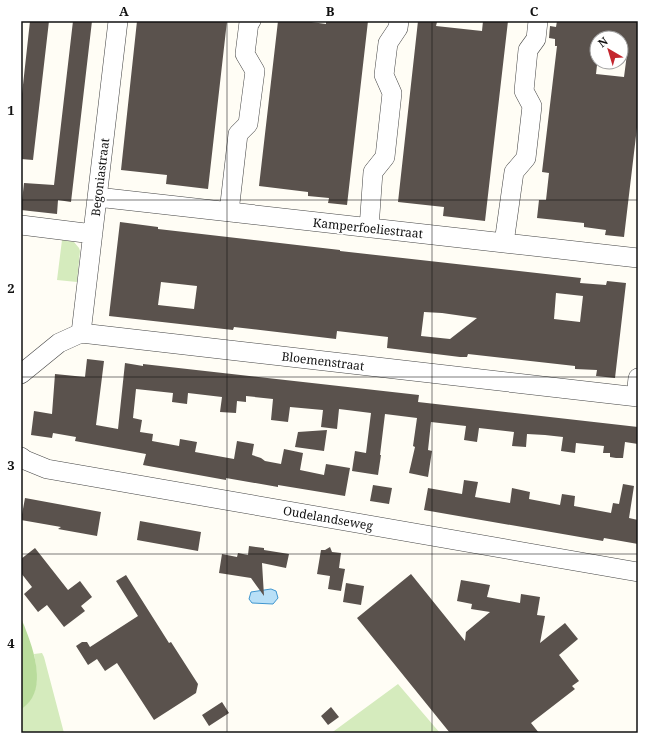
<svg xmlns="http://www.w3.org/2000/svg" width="659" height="754" viewBox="0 0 659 754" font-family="'Noto Serif',serif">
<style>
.green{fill:#d5ebbd}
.forest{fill:#b9dc9c}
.water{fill:#b9e0f7;stroke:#3f96cf}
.building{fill:#5a524d;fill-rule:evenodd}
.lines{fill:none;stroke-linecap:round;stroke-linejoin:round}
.minor-casing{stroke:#444;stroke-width:20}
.minor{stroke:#fff;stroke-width:19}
.grid{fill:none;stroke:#111;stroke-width:1;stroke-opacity:0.55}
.labels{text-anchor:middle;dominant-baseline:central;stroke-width:4;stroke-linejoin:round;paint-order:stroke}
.street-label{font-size:12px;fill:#111;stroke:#fff}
.neatline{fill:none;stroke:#111;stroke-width:1.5}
.grid-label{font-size:13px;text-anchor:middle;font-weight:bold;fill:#111}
</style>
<rect width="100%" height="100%" fill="#fffdf5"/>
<path class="green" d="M62,240L74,242L79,248L80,251L77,282L57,280Z
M42,653L44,657L64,733H21V710C40,694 38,676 34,654Z
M398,684L440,733H331L334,731Z"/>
<path class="forest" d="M21,618C30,639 45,677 32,698C29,703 25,706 21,710Z"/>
<path class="water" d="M271,589L276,591L278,598L273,604L252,603L249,599L251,592Z"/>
<path class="building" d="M30,21H49L33,160L21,159V103Z
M73,21H92L71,202L58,200L57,214L21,210L24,183L54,185Z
M137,21H227L208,189L166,184L167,175L121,170Z
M278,21H304L326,24V21H368L347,205L328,203L329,198L308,196V192L259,186Z
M418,21L437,22L436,26L482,31L483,21H508L485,221L443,216L444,207L398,202Z
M557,21H638V119L624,237L605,235L606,230L584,227V223L537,218L539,200H546L549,173L542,172L557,46H555V39L549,38L550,26L556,27ZM597,38H621V54H627L624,77L596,74L597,65Z
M120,222L158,227V229L340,250V251L581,278L580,283L606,285L607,281L626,283L615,378L596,376L597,370L575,369V366L468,354L467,357H460L387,348L388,337L337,331L336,339L234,327L233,330L109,316ZM161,282L197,286L194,309L158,305ZM556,293L583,296L580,322L554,319ZM424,312L442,313L477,318L450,339L421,336Z
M87,359L104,361L96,425L118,429L125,363L143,366V364L419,395L418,402L638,427V444L625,442L623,458H616L610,457V453H603L604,446L576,443L575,453L561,451L563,437L545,435L527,434L526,447L512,446L514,432L479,428L477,442L464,440L466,426L431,422L428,450L432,451L428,477L409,473L415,447L413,446L417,418L385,414L380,455H381L378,475L352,471L355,451L366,453L371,413L339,409L337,429L321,427L323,410L290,407L288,422L271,420L273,399L246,396V402L237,401L236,413L220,412L222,397L188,393L187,404L172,402L173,393L136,389L133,418L142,420L140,432L153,434L152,441L179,446L180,439L197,442L195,452L234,459L237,441L254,444L252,455L261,458L265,461L281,464L284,449L303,453L300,470L324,475L326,464L350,468L345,496L278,485V487L226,478V480L143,465L146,454L75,441L76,437L53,433L52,438L31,435L34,411L52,414L55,374L85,377Z
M327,430L324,451L295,447L298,432Z
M464,480L478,482L475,497L510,503L512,488L530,492L529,499L560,505L562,494L575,496L574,506L611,513L613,503L619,504L623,484L634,486L629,518L638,520V544L604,538L603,541L424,510L428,488L462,494Z
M373,485L392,488L389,504L370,501Z
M25,498L101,512L97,536L58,529L61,527L21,520Z
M140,521L201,532L198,551L137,540Z
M249,546L264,548V550L289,554L286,568L262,563L264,596L251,578L219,573L222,554L237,557L238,553L248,555Z
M330,547L332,552L341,553L339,568L345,569L341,591L328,589L330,576L317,574L321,550H325Z
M35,548L68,590L80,581L92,597L81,606L85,611L64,627L47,605L38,612L24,594L32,587L21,573V559Z
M411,574L465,641L466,632L490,612L471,609L472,604L457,601L461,580L490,585L487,597L520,603L521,594L540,597L537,615L545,616L540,643L565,623L578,639L559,655L579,681L572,686L575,689L531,723L539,733H450L357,618Z
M126,575L169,643L171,642L198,684L196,693L154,720L117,663L105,671L97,659L88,665L76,646L82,642H87L90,647L138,616L116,581Z
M346,583L364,586L361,605L343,602Z
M222,702L229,713L209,726L202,715Z
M331,707L339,717L328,725L321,716Z"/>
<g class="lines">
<defs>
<path id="minor" d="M97,197L638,258
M229,212L238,134L248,124L255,71L245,54L249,22L251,21
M21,225L93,234
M369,228L373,172L385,157L392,93L384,75L388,43L398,28L399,21
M504,243L514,172L526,158L532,106L524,91L528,50L536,39L538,21
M81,333L118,21
M21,374L59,343L81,333L638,397
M636,397L638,378
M21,457L25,460L47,469L638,572"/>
</defs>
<use href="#minor" class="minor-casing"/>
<use href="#minor" class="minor"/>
</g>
<path class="grid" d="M227,21V733M432,21V733M21,200H638M21,377H638M21,554H638"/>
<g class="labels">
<g class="street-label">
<text transform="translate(100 177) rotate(-83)">Begoniastraat</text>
<text transform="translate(368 228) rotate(6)">Kamperfoeliestraat</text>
<text transform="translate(323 361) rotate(7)">Bloemenstraat</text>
<text transform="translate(328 518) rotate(10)">Oudelandseweg</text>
</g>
</g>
<rect width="659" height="754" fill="none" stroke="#ffffff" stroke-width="44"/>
<g transform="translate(609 50) rotate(322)"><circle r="19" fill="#ffffff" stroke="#a0a0a0"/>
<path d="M0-3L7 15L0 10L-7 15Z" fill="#c4262e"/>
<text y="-6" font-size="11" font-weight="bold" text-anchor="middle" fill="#111111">N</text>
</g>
<rect x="22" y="22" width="615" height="710" class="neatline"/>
<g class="grid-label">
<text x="124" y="16">A</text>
<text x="330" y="16">B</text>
<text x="534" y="16">C</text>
<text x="11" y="115">1</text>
<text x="11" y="293">2</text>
<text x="11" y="470">3</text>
<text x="11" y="648">4</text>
</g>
</svg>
